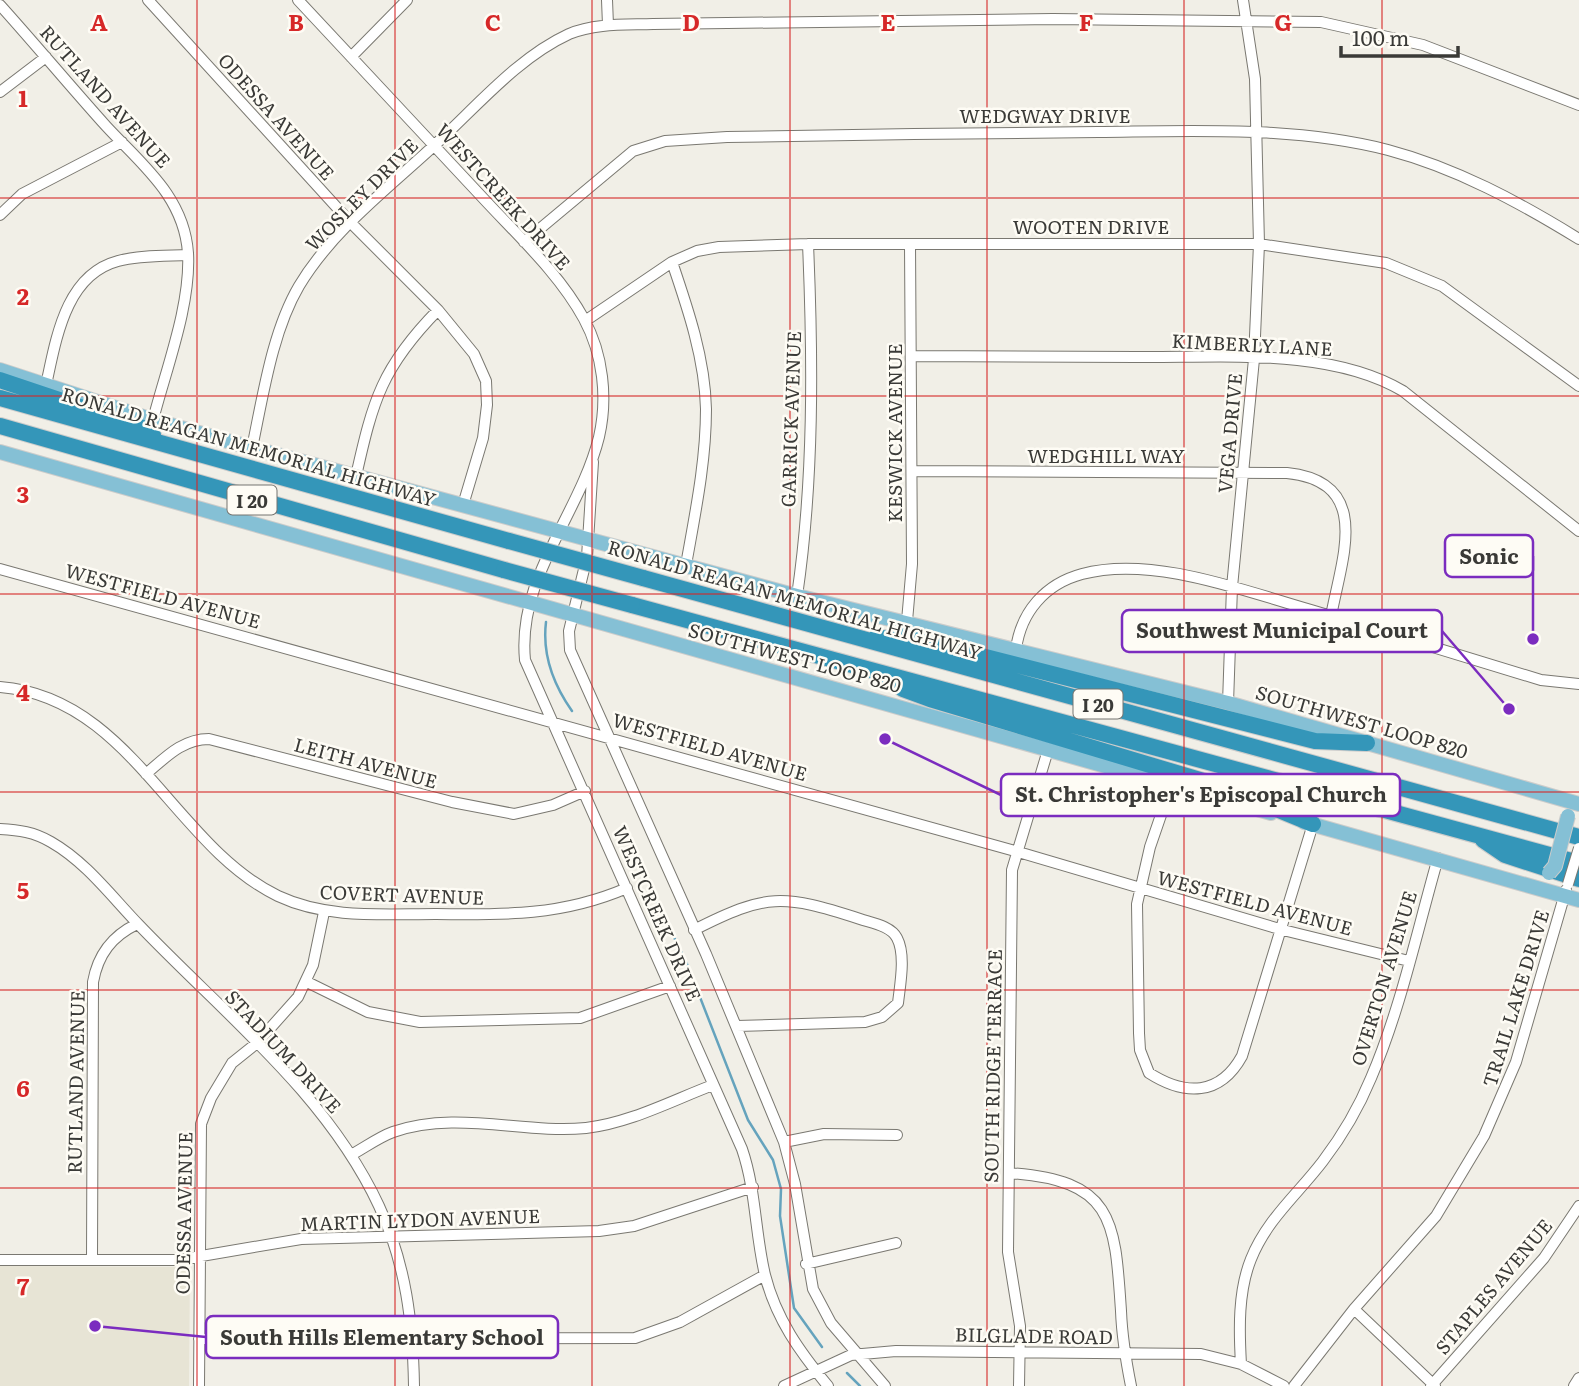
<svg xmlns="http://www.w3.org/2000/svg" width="1579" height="1386" viewBox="0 0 1579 1386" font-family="Literata,serif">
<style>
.built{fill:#e7e4d5}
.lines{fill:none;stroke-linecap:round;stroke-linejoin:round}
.stream{stroke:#65a3bd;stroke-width:2.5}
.minor-casing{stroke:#7a7871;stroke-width:12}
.major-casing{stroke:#cccccb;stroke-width:16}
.highway-casing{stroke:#cccccb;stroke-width:18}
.minor{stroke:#fff;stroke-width:10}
.major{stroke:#85c0d5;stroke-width:14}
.highway{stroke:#3496b9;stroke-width:16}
.minor-bridge-casing{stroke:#7a7871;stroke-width:12;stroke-linecap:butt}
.major-bridge-casing{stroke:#cccccb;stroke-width:16;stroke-linecap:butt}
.highway-bridge-casing{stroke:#cccccb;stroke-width:18;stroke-linecap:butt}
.minor-bridge{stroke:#fff;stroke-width:10}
.major-bridge{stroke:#85c0d5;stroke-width:14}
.highway-bridge{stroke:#3496b9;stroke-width:16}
.grid{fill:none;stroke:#d62828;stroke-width:2;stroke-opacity:0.55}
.labels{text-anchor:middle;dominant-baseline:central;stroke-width:5;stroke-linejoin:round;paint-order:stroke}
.shield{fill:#fefcf5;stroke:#757470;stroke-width:2}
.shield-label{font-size:18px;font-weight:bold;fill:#3a3a37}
.street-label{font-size:19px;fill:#3a3a37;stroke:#fefcf5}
.grid-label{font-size:23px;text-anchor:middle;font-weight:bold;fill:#d62828;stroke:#fefcf5;stroke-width:5;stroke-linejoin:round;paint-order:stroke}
.leader{fill:none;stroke:#7b2cbf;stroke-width:2.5}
.callout-dot{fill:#7b2cbf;stroke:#fefcf5;stroke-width:2.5}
.callout{fill:#fefcf5;stroke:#7b2cbf;stroke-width:2.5}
.callout-label{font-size:21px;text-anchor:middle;font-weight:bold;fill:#3a3a37}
</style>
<rect width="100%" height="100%" fill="#f1efe7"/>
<path class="built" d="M0,1266L190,1267L189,1386H0Z"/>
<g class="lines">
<path class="stream" d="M546,622C542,655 553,684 572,711
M652,892L687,964L748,1120L773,1160L781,1189L780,1216L794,1308L822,1347
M847,1373L860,1386"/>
<defs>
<path id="minor" d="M148,0L351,223L438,310L474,354L486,381L487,405L483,438L463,505
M298,0C359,66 421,131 482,197C517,235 559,273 584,319C603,354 608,398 599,437C580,514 517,577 525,660L742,1149C756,1190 755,1233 765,1275C776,1319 800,1352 828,1386
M607,0L608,25
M0,5C36,45 70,86 106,126C141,164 184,196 188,253C191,305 166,369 153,420
M351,57L407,0
M0,92L46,57
M0,215L22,194L122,142
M524,242L633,151L665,141L727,137C851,135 974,133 1098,132C1194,131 1294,126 1388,150C1456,168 1519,202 1579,239
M672,262C688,309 705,359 706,409C706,462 695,514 686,565
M585,321L672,262L697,251L719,247L808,244H1259L1386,263L1442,286L1579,386
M911,356C986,357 1061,357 1136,357C1219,358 1329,347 1403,391L1579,531
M46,385C56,340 65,275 118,261C140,255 165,256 188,255
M252,448C263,396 272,332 299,286C333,229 391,186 439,141C479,104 519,57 569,34C595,23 626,25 653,24L1053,19L1321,22L1423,45L1579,105
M593,462L587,557L569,631L570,650L706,954L784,1142L795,1184L813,1289L831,1323L885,1386
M912,471L1287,473C1373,482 1342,557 1331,616
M356,476C373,400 382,367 438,310
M0,569L1015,851L1283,930L1409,961
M797,596C814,480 813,360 808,244
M907,621L912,564L910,244
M1016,649C1021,612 1045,584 1082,574C1152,555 1244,591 1311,610C1388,633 1465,657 1541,680L1579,684
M0,687C130,697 174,846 278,896C327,919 382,914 435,914C504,915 562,916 627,888
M1228,703L1232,587L1254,359L1259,244L1255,79L1243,0
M146,774C165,758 182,739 209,739L452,802L514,814L553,805L585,791
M1171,786L1150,847L1137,904L1139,1033L1140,1050L1149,1073C1185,1096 1220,1096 1242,1056L1313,824
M0,829C19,830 34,832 51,842C86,862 111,896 139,925C223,1013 327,1094 379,1206C406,1264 413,1323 414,1386
M694,930C767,893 782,894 860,919C872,923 891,926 897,938C906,955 900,985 898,1003L882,1017L865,1022L737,1026
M307,982L368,1012L420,1022L580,1018L670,986
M784,1142L824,1134L897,1135
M351,1155C364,1148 379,1137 393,1132C457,1110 522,1134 586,1128C630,1123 673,1100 713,1085
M1009,1173C1114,1180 1115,1220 1121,1311C1122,1337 1126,1361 1131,1386
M0,1260H178L301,1239L599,1231L634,1226L753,1187
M92,1260L93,982C98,954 112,936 137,924
M806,1264L896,1243
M1354,1309L1435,1386
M199,1339L635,1338L680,1322L765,1275
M1241,1364C1239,1330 1238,1291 1251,1259C1267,1219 1298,1194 1323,1161C1342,1136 1359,1107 1371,1078C1401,1008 1417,931 1438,858
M199,1386L201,1124L211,1098L232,1063L257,1043L298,997L313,965L324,912
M784,1386L851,1355L896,1351L1201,1354L1241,1364L1284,1386
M1019,1386L1020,1326L1008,1252L1012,870L1048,750
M1294,1386L1354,1309L1436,1216L1484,1136L1516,1062L1566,890
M1431,1386L1544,1258L1579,1206
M1574,1386L1579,1378"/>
<path id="major" d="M0,370L153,420L252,448L797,596L1228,703L1579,804
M0,452L1271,813
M1304,822L1579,900"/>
<path id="highway" d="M0,380L143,428L153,435
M0,398L509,541
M0,426L504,570
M643,578L1579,837
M632,605L1579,863
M874,639L901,637L954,649L1315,741L1367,743
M888,678L903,689L930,699L1220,786L1313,824
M1483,840L1505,855L1579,879"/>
</defs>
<use href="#minor" class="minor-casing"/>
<use href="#major" class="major-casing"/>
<use href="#highway" class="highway-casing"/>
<use href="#minor" class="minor"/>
<use href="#major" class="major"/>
<use href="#highway" class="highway"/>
<defs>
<path id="minor-bridge" d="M1568,884L1579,848"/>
<path id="major-bridge" d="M1549,873L1555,866L1568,816"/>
<path id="highway-bridge" d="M509,541L643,578
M504,570L632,605"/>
</defs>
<use href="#minor-bridge" class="minor-bridge-casing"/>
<use href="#major-bridge" class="major-bridge-casing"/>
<use href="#highway-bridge" class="highway-bridge-casing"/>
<use href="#minor-bridge" class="minor-bridge"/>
<use href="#major-bridge" class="major-bridge"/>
<use href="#highway-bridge" class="highway-bridge"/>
</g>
<path class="grid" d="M197,0V1386M395,0V1386M592,0V1386M790,0V1386M987,0V1386M1184,0V1386M1382,0V1386M0,198H1579M0,396H1579M0,594H1579M0,792H1579M0,990H1579M0,1188H1579"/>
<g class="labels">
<g class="shield">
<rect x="227.5" y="485.5" width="49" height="29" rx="5"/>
<rect x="1073.5" y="689.5" width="49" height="29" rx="5"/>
</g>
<g class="shield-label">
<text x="252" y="500">I 20</text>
<text x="1098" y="704">I 20</text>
</g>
<g class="street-label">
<text transform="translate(106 96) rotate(48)">RUTLAND AVENUE</text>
<text x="1045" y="115">WEDGWAY DRIVE</text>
<text transform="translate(277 116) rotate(48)">ODESSA AVENUE</text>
<text transform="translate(361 194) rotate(-45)">WOSLEY DRIVE</text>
<text transform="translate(504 196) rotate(48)">WESTCREEK DRIVE</text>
<text x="1091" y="226">WOOTEN DRIVE</text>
<text transform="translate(1252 344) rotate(3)">KIMBERLY LANE</text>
<text transform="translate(790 419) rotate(-88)">GARRICK AVENUE</text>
<text transform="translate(894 433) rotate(-90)">KESWICK AVENUE</text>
<text transform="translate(1229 433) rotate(-85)">VEGA DRIVE</text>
<text transform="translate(249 446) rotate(16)">RONALD REAGAN MEMORIAL HIGHWAY</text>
<text x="1106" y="455">WEDGHILL WAY</text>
<text transform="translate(163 595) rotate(15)">WESTFIELD AVENUE</text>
<text transform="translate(795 599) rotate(16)">RONALD REAGAN MEMORIAL HIGHWAY</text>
<text transform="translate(795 657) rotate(15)">SOUTHWEST LOOP 820</text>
<text transform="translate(1362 721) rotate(16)">SOUTHWEST LOOP 820</text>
<text transform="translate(710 746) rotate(16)">WESTFIELD AVENUE</text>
<text transform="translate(366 762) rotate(15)">LEITH AVENUE</text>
<text transform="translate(402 894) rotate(2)">COVERT AVENUE</text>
<text transform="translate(1255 902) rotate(15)">WESTFIELD AVENUE</text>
<text transform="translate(658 913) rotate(66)">WESTCREEK DRIVE</text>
<text transform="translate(1383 978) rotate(-73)">OVERTON AVENUE</text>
<text transform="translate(1515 998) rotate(-73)">TRAIL LAKE DRIVE</text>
<text transform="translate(284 1051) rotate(47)">STADIUM DRIVE</text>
<text transform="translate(992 1066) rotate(-89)">SOUTH RIDGE TERRACE</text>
<text transform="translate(75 1082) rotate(-89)">RUTLAND AVENUE</text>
<text transform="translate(183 1213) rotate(-89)">ODESSA AVENUE</text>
<text transform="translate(420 1219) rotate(-2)">MARTIN LYDON AVENUE</text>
<text transform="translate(1493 1286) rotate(-50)">STAPLES AVENUE</text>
<text transform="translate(1034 1335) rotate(1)">BILGLADE ROAD</text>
</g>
</g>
<g class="grid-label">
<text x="99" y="31">A</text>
<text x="296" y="31">B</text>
<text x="493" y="31">C</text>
<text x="691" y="31">D</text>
<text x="888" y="31">E</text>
<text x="1086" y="31">F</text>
<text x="1283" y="31">G</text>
<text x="23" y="107">1</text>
<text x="23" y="305">2</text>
<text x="23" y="503">3</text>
<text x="23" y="701">4</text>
<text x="23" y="899">5</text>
<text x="23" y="1097">6</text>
<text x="23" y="1295">7</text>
</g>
<path class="leader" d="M1533 639L1533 556M1509 709L1442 631M885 739L1001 795M95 1326L206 1337"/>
<g class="callout-dot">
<circle cx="1533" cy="639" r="7"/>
<circle cx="1509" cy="709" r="7"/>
<circle cx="885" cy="739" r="7"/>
<circle cx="95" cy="1326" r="7"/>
</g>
<g class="callout">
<rect x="1445" y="535" width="88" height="42" rx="7"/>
<rect x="1122" y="610" width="320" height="42" rx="7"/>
<rect x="1001" y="774" width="399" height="42" rx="7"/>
<rect x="206" y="1316" width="352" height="42" rx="7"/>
</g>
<g class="callout-label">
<text x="1489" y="564">Sonic</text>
<text x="1282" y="638">Southwest Municipal Court</text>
<text x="1201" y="802">St. Christopher's Episcopal Church</text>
<text x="382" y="1345">South Hills Elementary School</text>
</g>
<path d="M1341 46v10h117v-10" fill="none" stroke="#3a3a37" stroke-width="3.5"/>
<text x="1352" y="46" font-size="21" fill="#3a3a37" stroke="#fefcf5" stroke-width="5" paint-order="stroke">100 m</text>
</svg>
